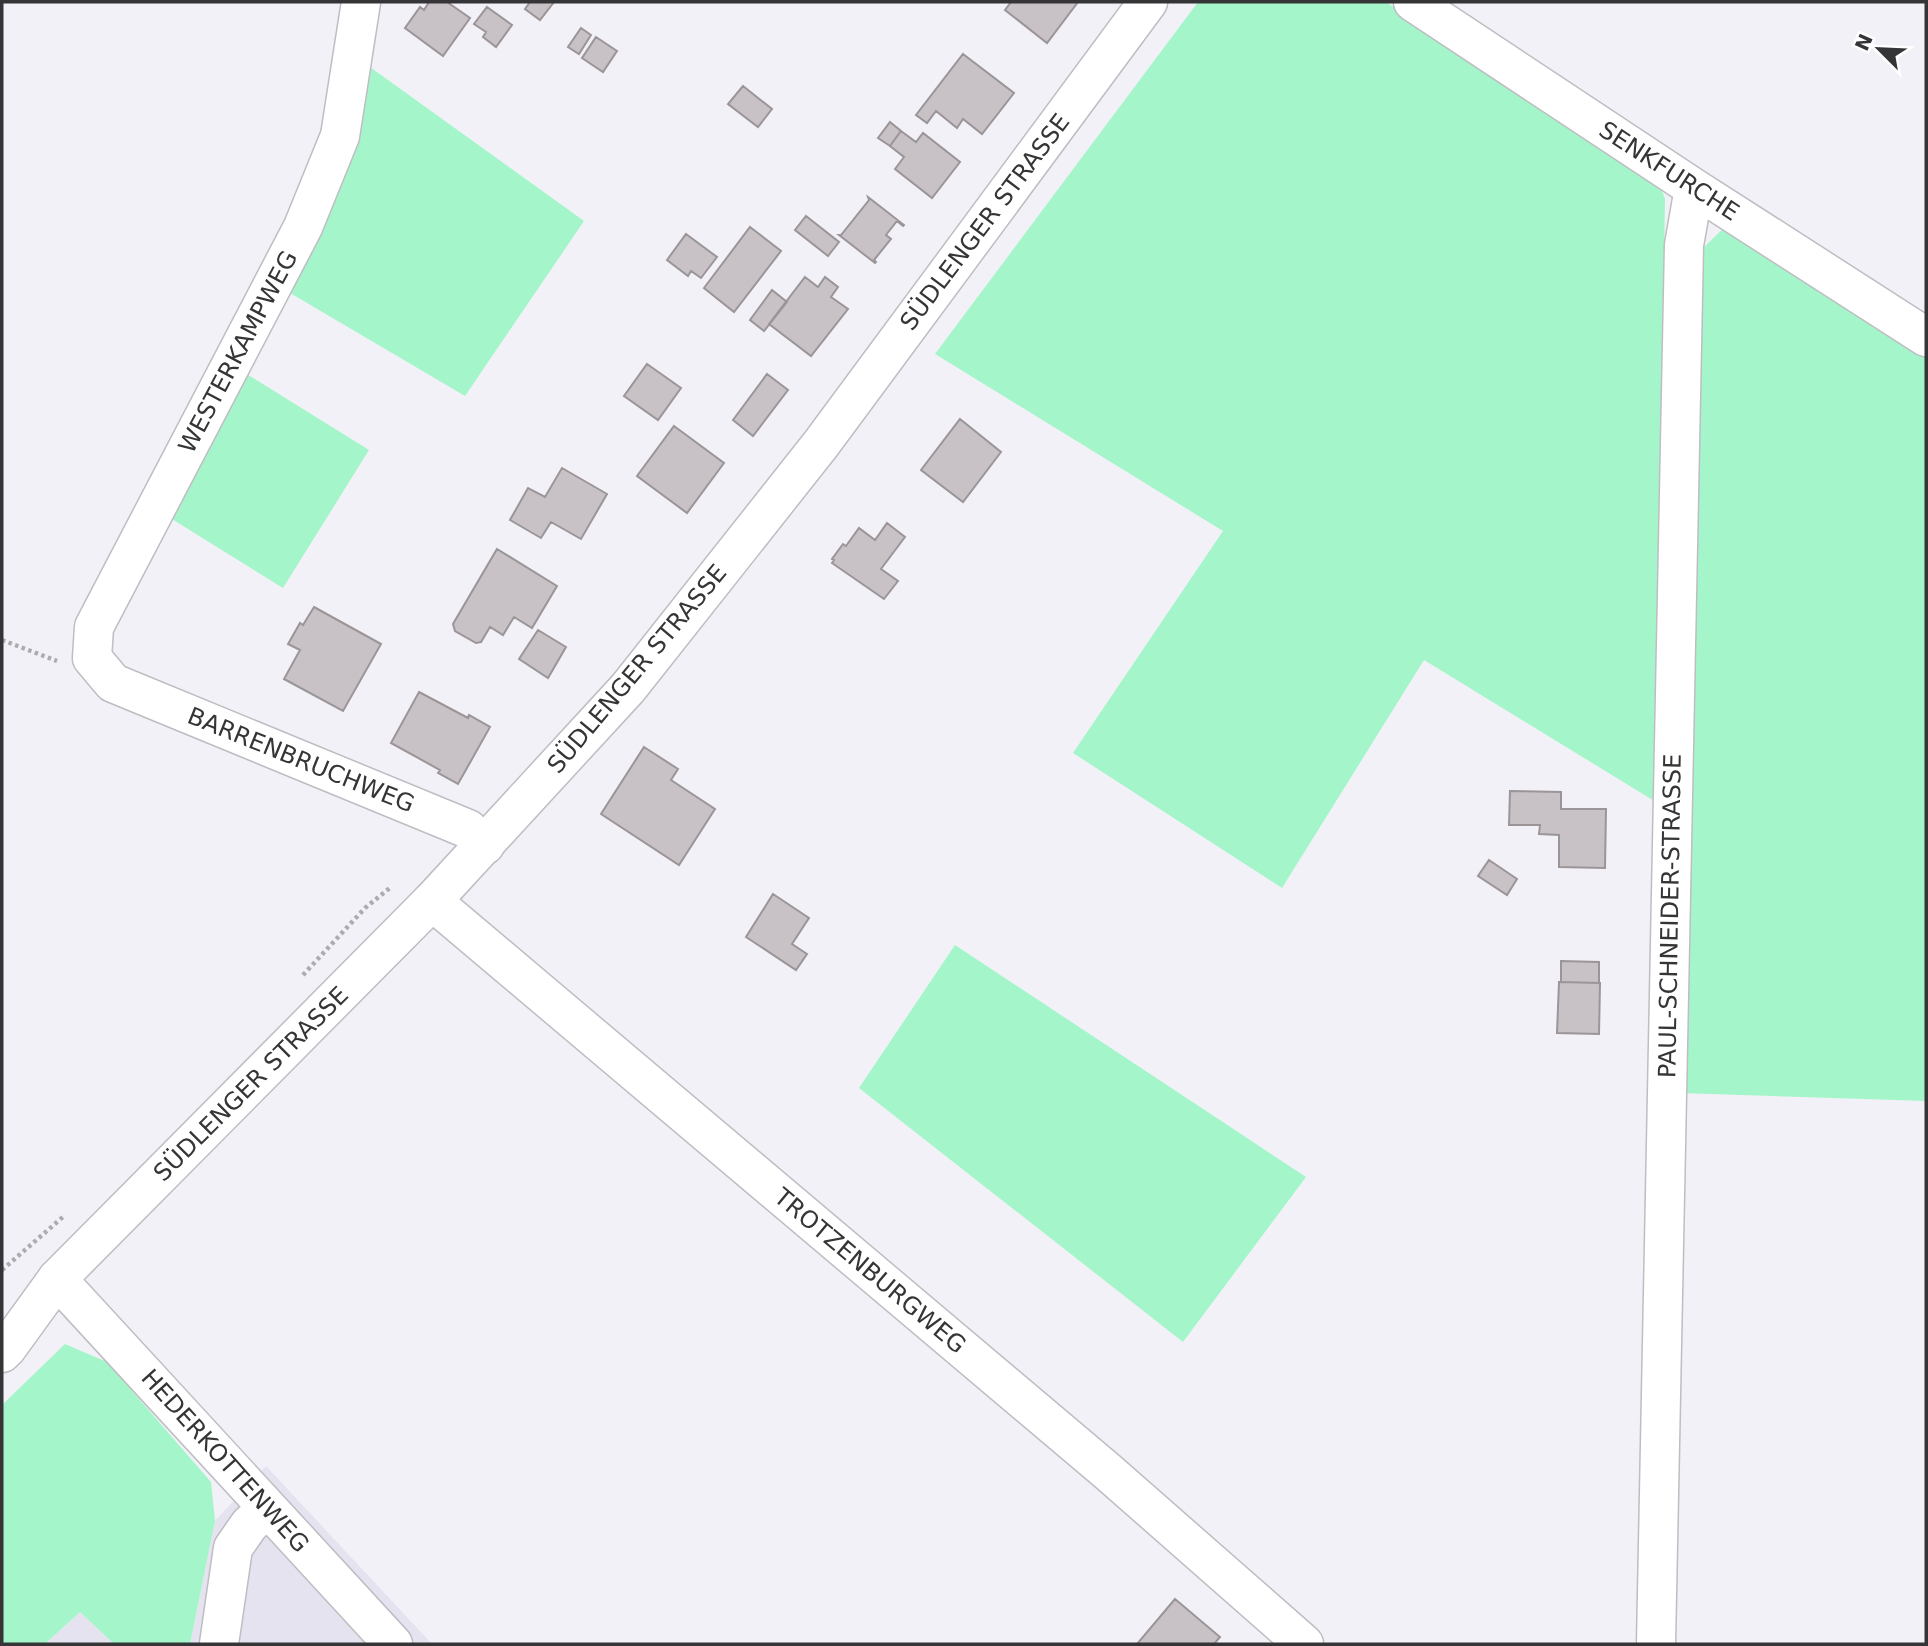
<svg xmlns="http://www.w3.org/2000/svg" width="1928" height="1646" viewBox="0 0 1928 1646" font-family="'DejaVu Sans',sans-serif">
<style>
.built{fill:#e6e3f0}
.green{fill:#a4f6ca}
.building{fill:#c8c2c6;stroke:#9b9598;stroke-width:2}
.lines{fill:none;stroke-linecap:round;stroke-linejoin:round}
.minor-casing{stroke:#bfbdc3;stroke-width:41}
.major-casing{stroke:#bfbdc3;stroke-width:41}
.path{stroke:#acabb0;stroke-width:4.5;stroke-dasharray:3.5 3.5;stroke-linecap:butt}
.minor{stroke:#fff;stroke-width:38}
.major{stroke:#fff;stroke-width:38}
.labels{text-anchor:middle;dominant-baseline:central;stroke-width:5;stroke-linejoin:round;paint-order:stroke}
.street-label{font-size:24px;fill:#353437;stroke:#fff}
</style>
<rect width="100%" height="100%" fill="#f2f1f7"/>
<path class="built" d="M266,1466L432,1644H190L215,1521Z
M80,1612L114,1644H45Z"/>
<path class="green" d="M1198,2H1386L1657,178L1665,199L1656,802L1424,660L1282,888L1073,753L1223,531L935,354Z
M363,62L584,221L465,396L285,290Z
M1728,224L1926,353V1101L1679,1093L1702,249Z
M242,371L369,450L283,588L167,516Z
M955,945L1306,1177L1183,1342L859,1088Z
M65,1344L107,1362L211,1482L215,1521L190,1644H114L80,1612L45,1644H2V1405Z"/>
<path class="building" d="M429,2H447L470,18L443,56L405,28L420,7L424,10Z
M530,2H554L540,20L525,9Z
M1011,2H1078L1047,43L1005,10Z
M487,7L512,25L496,47L483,37L486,32L474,24Z
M581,28L591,35L579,54L568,47Z
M596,37L617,51L603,72L582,58Z
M963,54L1014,93L982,134L963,119L957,128L936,111L927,123L916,115Z
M743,86L772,109L758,127L728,104Z
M890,122L901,131L890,146L878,138Z
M901,131L916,142L923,133L960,162L932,198L895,169L904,157L890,146Z
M868,197L904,225L903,226L897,221L886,235L891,239L874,260L876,262L875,263L839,235H841L869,200Z
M806,216L839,242L828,256L795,230Z
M750,227L781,251L734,312L704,288Z
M686,234L717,257L701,278L691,271L688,276L667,260Z
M805,277L818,287L825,277L838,287L831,297L848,309L811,356L769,324Z
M772,290L787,302L764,331L750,320Z
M647,364L681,388L658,420L624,396Z
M767,374L788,390L753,436L733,420Z
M960,419L1001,452L963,502L921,470Z
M674,426L724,463L687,513L637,476Z
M562,468L607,494L581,539L551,522L541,538L510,520L528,488L545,497Z
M887,523L905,537L881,569L898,581L884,599L832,563L834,560L832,559L843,544L846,546L859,528L875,540Z
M497,549L557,586L532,628L514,617L503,635L490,627L481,642L476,643L455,631L453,624Z
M314,607L381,644L343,711L284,679L300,650L288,644L300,623L303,625Z
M538,630L566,647L548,678L519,659Z
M419,692L468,718L469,715L490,727L458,784L438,773L440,770L391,743Z
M644,747L678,769L671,780L715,809L679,865L601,814Z
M1510,791L1561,792V809H1606L1605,868L1559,867V835L1539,834L1540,825H1509Z
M1489,860L1517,879L1507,895L1478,876Z
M773,894L809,918L792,944L807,954L796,970L746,937Z
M1561,961L1599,962V983L1561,982Z
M1559,982L1600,983L1599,1034L1557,1033Z
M1175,1599L1220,1637L1214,1644H1137Z"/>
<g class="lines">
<defs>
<path id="minor" d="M361,2L340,136L303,227L94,627L92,658L113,683L468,829L485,845
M1413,2L1694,188L1926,337
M432,901L1107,1471L1304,1644
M57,1279L393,1644
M219,1644L233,1548L249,1525L267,1508
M1656,1644L1684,245L1694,188"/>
<path id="major" d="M2,1353L7,1348L57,1279L432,901L628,688L821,444L1148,2"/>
</defs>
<use href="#minor" class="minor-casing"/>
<use href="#major" class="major-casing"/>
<path class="path" d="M2,640L57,661
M303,975L365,908L391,887
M2,1270L64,1216"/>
<use href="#minor" class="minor"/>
<use href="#major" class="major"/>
</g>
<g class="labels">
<g class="street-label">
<text transform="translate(1669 171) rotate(33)">SENKFURCHE</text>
<text transform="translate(985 222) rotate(-53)">SÜDLENGER STRASSE</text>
<text transform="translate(238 352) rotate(-62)">WESTERKAMPWEG</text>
<text transform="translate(637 669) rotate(-50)">SÜDLENGER STRASSE</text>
<text transform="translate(301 760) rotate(22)">BARRENBRUCHWEG</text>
<text transform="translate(1670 916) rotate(-89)">PAUL-SCHNEIDER-STRASSE</text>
<text transform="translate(251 1084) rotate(-45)">SÜDLENGER STRASSE</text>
<text transform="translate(870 1271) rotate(40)">TROTZENBURGWEG</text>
<text transform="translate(225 1461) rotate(48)">HEDERKOTTENWEG</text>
</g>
</g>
<rect width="1928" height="1646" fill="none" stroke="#353437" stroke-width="7"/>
<g transform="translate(1879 49) rotate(294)" stroke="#ffffff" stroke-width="5" paint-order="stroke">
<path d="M0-5L12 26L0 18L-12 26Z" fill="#353437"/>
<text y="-10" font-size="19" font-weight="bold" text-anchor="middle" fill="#353437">N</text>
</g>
</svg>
